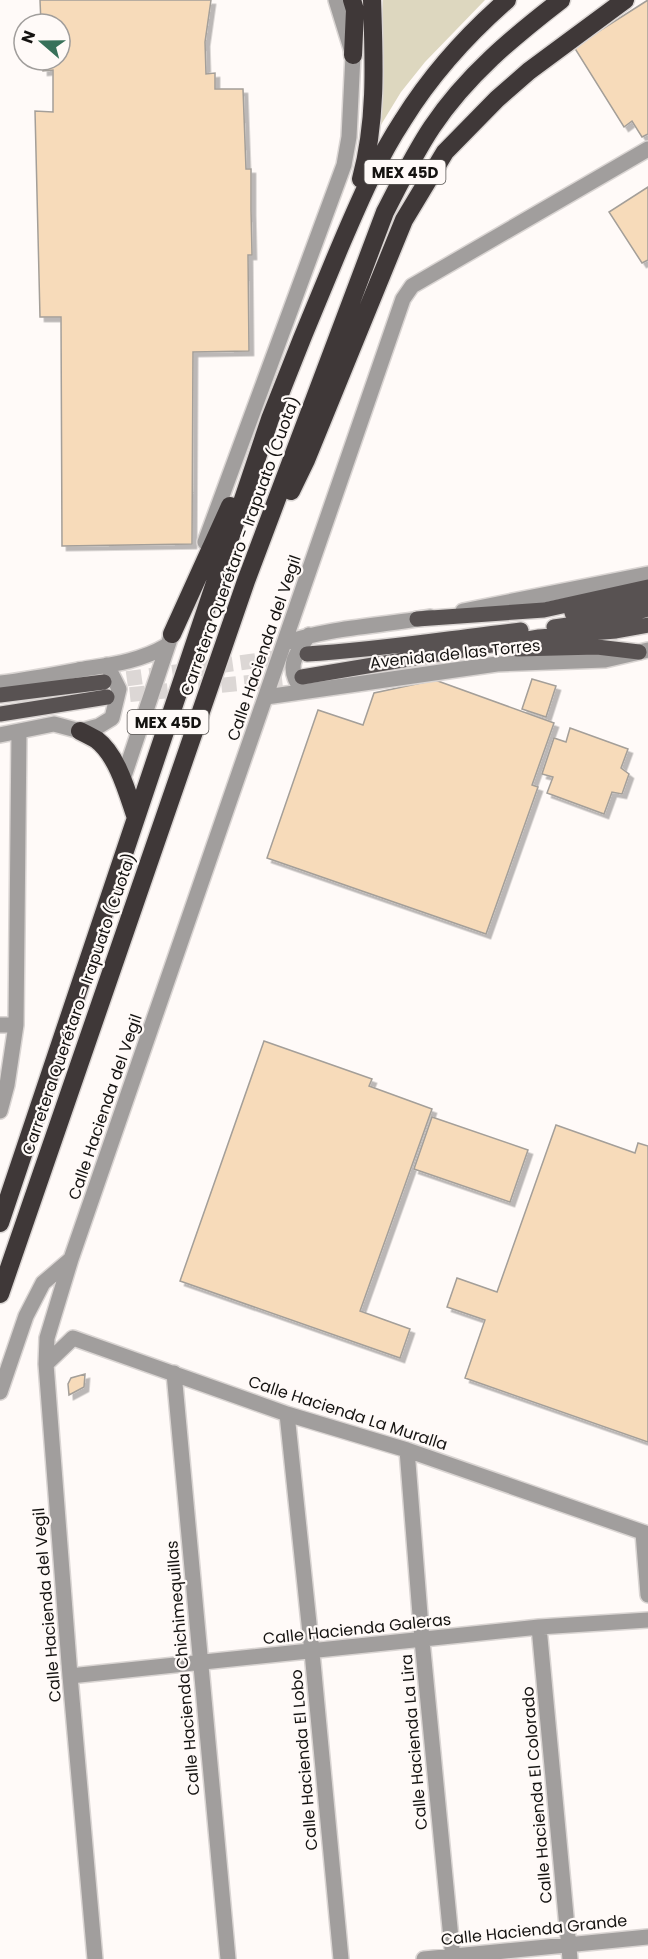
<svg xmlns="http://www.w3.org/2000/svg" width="648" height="1959" viewBox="0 0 648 1959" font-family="Poppins,sans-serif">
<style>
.green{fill:#ddd7bf}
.building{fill:#f7dbba;stroke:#a49f99;stroke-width:1.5;filter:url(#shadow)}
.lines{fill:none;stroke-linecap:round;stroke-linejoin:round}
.major-tunnel{stroke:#dcd7d5;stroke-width:15;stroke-dasharray:15 8;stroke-linecap:butt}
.minor-casing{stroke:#dad5d3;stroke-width:18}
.major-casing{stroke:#dad5d3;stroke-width:18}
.highway-casing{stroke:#dad5d3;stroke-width:21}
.minor{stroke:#a19e9d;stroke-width:15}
.major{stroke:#585252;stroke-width:15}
.highway{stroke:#3f3838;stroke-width:18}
.labels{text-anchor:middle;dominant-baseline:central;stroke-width:4.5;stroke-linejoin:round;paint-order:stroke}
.shield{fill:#fffaf8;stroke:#5b5856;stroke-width:1.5}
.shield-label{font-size:15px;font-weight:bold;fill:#151311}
.street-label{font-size:16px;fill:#151311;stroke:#fffaf8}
</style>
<defs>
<filter id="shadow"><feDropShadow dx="4.5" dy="4.5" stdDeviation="0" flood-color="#0004"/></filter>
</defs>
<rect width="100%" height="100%" fill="#fffaf8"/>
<path class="green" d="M383,0H485L425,62L401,92L376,133Z"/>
<path class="building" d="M40,0H211L205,42L206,74L215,73V89H243L246,169H251V210L252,255H248L249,351L193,352L192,544L62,546L61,317H40L35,111L53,112V70L43,71V60H60V24H41Z
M648,0V134L642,137L632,121L624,127L574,47Z
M648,187V260L642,263L609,212Z
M532,679L556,686L546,717L522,709Z
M435,680L554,723L532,785L538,787L486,934L267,858L318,710L363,725L374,693Z
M570,728L628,749L621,768L629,774L622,794L612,792L604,814L547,793L553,777L542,774L554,738L566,742Z
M264,1041L372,1079L369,1086L432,1109L360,1311L410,1329L400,1358L180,1281Z
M432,1117L528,1150L510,1202L414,1169Z
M556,1125L635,1153L638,1143L648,1146V1442L465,1378L485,1320L447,1307L457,1278L497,1292Z
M85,1374L84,1387L69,1395L68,1384L71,1378Z"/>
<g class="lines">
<path class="major-tunnel" d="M104,682L289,656
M107,697L302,677"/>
<defs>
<path id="minor" d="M205,542L344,165L349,137L353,55L336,0
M463,611L648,574
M285,643C331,627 382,626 430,617
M0,683C26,680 52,675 78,670C108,665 139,662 166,646
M303,691C285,669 294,655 309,635
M266,697L497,664L605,660L648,650
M0,735L54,724L80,731L99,726L112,718L119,689L107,665
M123,779L175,624
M0,1025H16
M0,1111L7,1085L16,1025L19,732
M46,1364L73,1338L287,1414L407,1450L648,1534
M174,1373L228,1959
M0,1392L26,1316L43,1283L71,1259
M287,1414L312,1652L341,1959
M407,1450L422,1640L453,1959
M643,1533L648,1595
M539,1627L570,1959
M70,1676L539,1627L648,1620
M95,1959L70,1676L46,1364L47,1338L71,1259L403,299L412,286L648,149
M424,1959L648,1937"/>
<path id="major" d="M572,613L628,605L648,596
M417,619L544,610L648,587
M554,627L618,618L648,609
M517,649L597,647L639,652
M307,654C379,650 450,638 521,630
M302,677L539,637L616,631L648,625
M0,695L104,682
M0,714L107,697"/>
<path id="highway" d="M352,0L355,10L353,55
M361,179C377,120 374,60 372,0
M291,491L306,460L404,220L445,152L497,99L529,71L625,0
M172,634L230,506
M80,731C86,734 92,737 97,740C118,756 128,795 136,818
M0,1223L270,419C293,360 317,301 342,242C360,200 378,158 403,120C431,75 467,35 507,0
M0,1294L246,581L385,212C400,183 414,154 432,127C466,76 513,37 561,0"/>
</defs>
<use href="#minor" class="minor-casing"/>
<use href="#major" class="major-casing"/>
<use href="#highway" class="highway-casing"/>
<use href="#minor" class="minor"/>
<use href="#major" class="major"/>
<use href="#highway" class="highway"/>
</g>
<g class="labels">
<g class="shield">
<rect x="364.5" y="160" width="81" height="24" rx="4.5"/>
<rect x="127.5" y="710" width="81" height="24" rx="4.5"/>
</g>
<g class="shield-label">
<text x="405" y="172">MEX 45D</text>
<text x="168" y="722">MEX 45D</text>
</g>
<g class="street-label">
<text transform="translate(240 546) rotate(-70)">Carretera Querétaro - Irapuato (Cuota)</text>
<text transform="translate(264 648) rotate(-71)">Calle Hacienda del Vegil</text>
<text transform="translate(455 654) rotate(-6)">Avenida de las Torres</text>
<text transform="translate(79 1004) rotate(-71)">Carretera Querétaro - Irapuato (Cuota)</text>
<text transform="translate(105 1107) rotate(-71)">Calle Hacienda del Vegil</text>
<text transform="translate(348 1413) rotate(18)">Calle Hacienda La Muralla</text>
<text transform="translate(47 1605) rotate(-95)">Calle Hacienda del Vegil</text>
<text transform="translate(357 1629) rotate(-6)">Calle Hacienda Galeras</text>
<text transform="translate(183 1668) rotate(-95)">Calle Hacienda Chichimequillas</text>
<text transform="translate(414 1742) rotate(-95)">Calle Hacienda La Lira</text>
<text transform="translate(304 1760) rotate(-95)">Calle Hacienda El Lobo</text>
<text transform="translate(537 1795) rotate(-95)">Calle Hacienda El Colorado</text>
<text transform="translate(534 1930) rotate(-6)">Calle Hacienda Grande</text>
</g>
</g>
<g transform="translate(42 42) rotate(290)"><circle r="28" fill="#fffaf8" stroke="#a19e9c" stroke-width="1.5"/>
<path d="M0-4.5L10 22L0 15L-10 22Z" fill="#38715a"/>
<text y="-9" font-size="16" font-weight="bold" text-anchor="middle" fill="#151311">N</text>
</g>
</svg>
